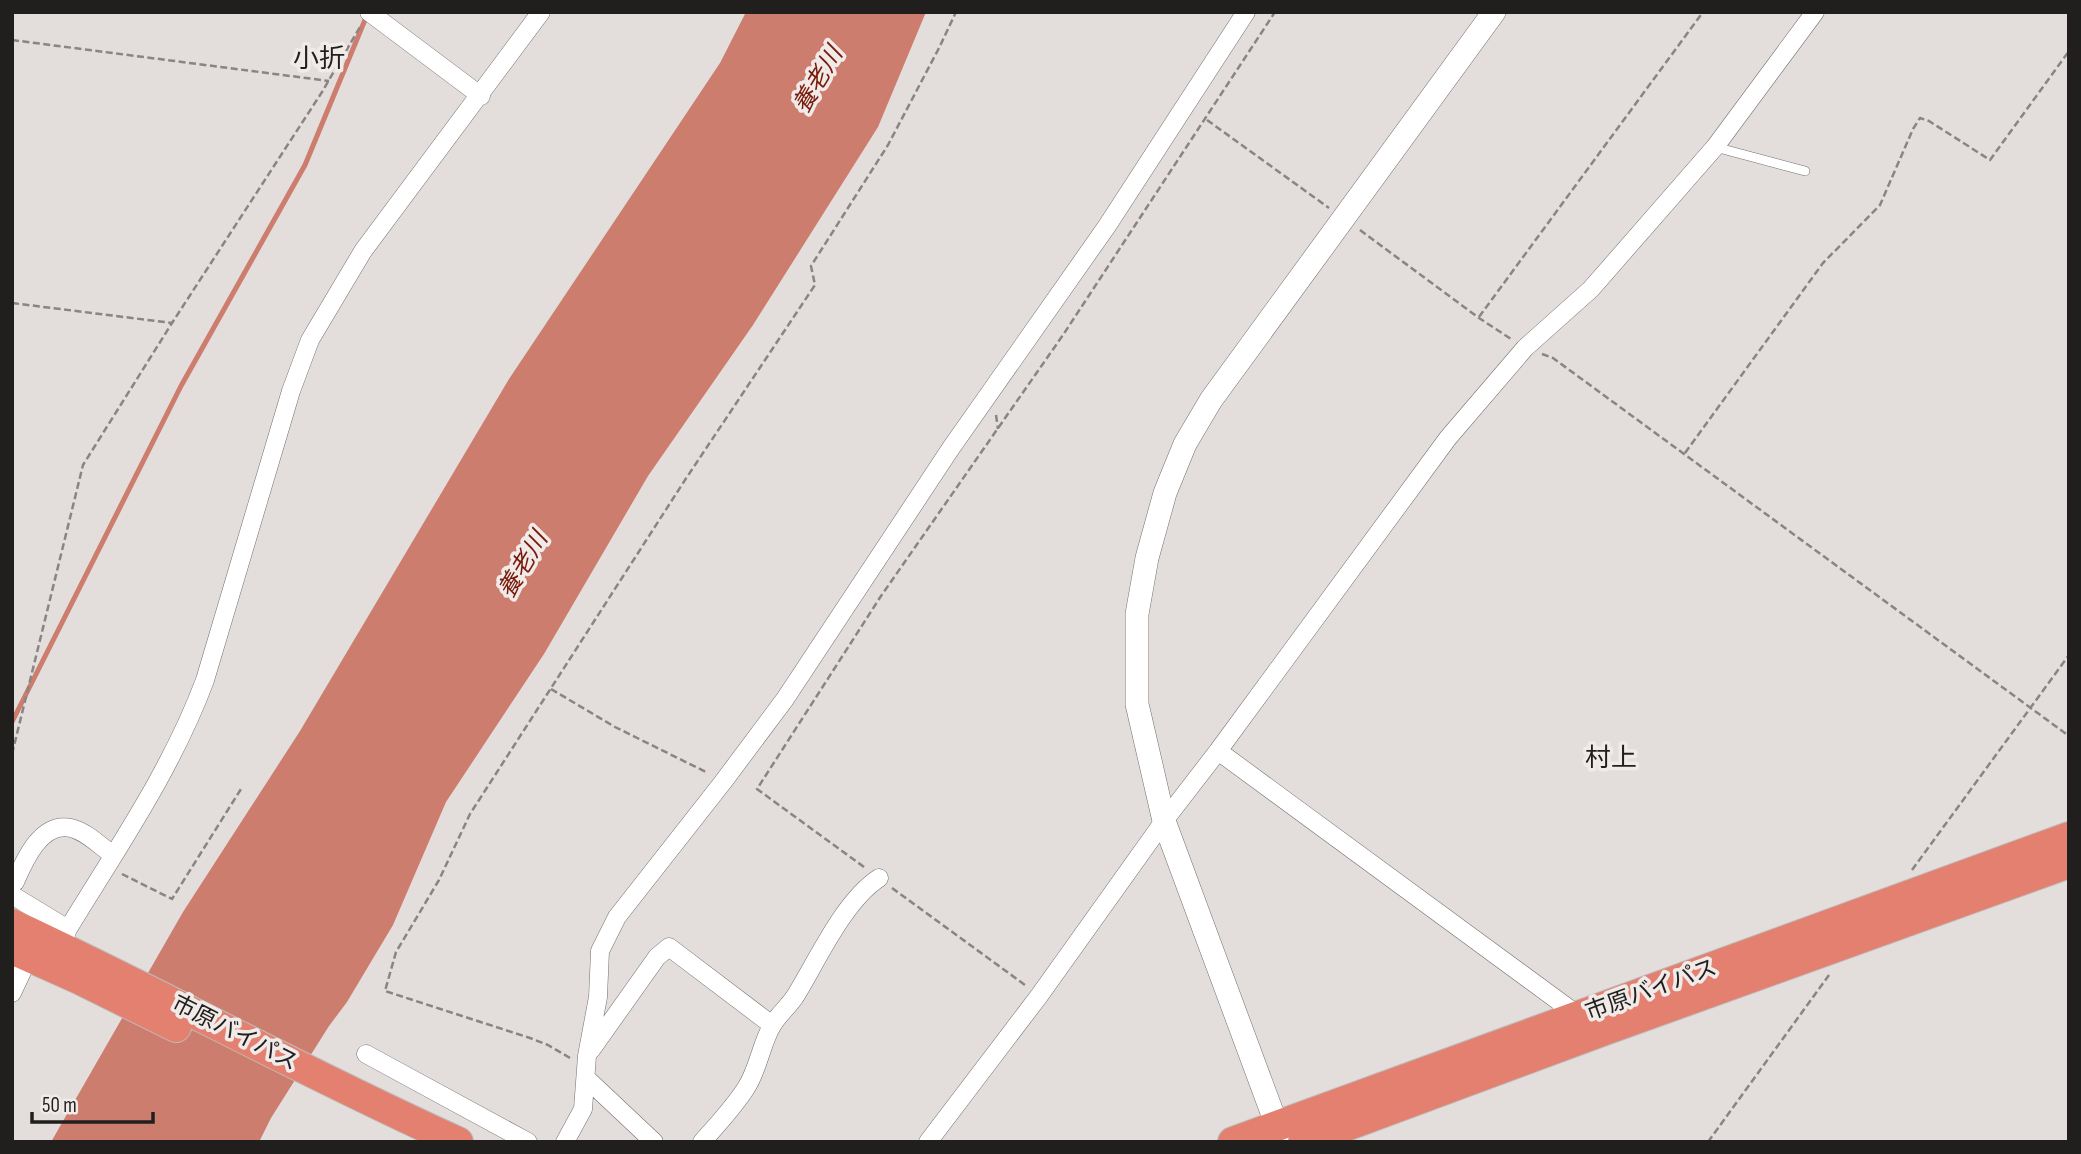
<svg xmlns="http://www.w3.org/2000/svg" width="2081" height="1154" viewBox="0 0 2081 1154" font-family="'Sofia Sans Condensed','Noto Sans JP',sans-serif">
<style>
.water{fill:#cd7d6d}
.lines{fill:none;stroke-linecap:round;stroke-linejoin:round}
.stream{stroke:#cd7d6d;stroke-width:5}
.service-casing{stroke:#746f6e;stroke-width:10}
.minor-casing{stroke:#746f6e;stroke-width:19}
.tertiary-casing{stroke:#746f6e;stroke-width:24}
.trunk-casing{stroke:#bcbcbc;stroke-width:32}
.path{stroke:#898584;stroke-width:2.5;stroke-dasharray:7 3.5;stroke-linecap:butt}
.service{stroke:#fff;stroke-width:9}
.minor{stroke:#fff;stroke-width:18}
.tertiary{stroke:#fff;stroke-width:23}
.trunk{stroke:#e4806f;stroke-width:30}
.labels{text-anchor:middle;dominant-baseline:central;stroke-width:7;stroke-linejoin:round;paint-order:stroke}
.street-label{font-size:23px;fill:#201f1e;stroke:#f0eae9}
.water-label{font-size:24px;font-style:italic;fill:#781909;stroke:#f0eae9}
.quarter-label{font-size:26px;fill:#201f1e;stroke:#f0eae9}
</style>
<rect width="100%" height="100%" fill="#e3dddc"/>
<path class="water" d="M746,12H926L878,127L753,325L648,476L544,654L446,802L393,925L347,1002L329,1026L271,1118L259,1142H51L183,912L300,731L509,379L720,63Z"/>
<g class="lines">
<path class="stream" d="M12,722L181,386L305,165L367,15"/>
<defs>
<path id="service" d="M1715,147L1805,171"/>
<path id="minor" d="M369,12L481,96
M1218,751L1579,1016
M15,882C24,861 41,821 71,828C87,832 100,846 113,855
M12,895L68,929
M60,947L68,929C118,847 172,769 205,680L291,391L310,340L363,251L541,12
M12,993L29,957
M591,1050L657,957L669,947L772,1025
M366,1054L528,1142
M586,1078L654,1142
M565,1142L583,1109L587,1056L598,997L600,951L617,917L723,782L785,699L951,448L1107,226L1246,12
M702,1142C717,1125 734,1107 746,1088C759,1068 761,1043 773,1024C779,1014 790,1005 796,995C818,959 844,901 879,878
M928,1142L1039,996L1164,821L1218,751L1448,438L1525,348L1591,289L1660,210L1715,147L1815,12"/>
<path id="tertiary" d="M1283,1142L1164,821L1137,704V614L1147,558L1165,493L1185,444L1211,400L1494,12"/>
<path id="trunk" d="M12,924C162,994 307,1074 458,1142
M12,949L79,979L176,1027
M1233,1142L2069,837
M1303,1142L1605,1030L2069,863"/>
</defs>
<use href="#service" class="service-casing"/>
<use href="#minor" class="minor-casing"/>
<use href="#tertiary" class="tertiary-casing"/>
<use href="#trunk" class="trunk-casing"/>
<path class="path" d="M12,40L329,81
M1207,120L1329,208
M1360,230L1479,318L1511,339
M12,303L172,323
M1479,317L1703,12
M1542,354L1553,358L2069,736
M996,415L998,429
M1685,453L1823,263L1880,205L1913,129L1920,118L1929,121L1990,160L2069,51
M551,689L615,727L708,773
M12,754L83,465L172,323L322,92L360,27
M864,867L757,789L881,596L1063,335L1275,12
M1912,870L2069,655
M122,874L172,899L241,789
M892,888L1025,985
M570,1058L548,1045L530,1038L385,991L396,952L439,880L470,814L685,480L815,285L811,266L888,145L939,48L956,12
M1708,1142L1829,975"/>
<use href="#service" class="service"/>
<use href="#minor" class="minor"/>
<use href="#tertiary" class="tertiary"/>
<use href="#trunk" class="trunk"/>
</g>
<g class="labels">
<g class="street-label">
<text transform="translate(1651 990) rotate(-20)">市原バイパス</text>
<text transform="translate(235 1033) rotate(27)">市原バイパス</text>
</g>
<g class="water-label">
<text transform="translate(818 80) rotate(-59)">養老川</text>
<text transform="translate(523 565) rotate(-59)">養老川</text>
</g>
<g class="quarter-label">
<text x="319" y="59">小折</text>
<text x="1611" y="758">村上</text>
</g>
</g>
<rect width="2081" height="1154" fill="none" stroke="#201f1e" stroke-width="28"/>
<path d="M32 1112v10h121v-10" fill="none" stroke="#201f1e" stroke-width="3.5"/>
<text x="42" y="1112" font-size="21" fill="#201f1e" stroke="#f0eae9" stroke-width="5" paint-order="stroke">50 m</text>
</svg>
